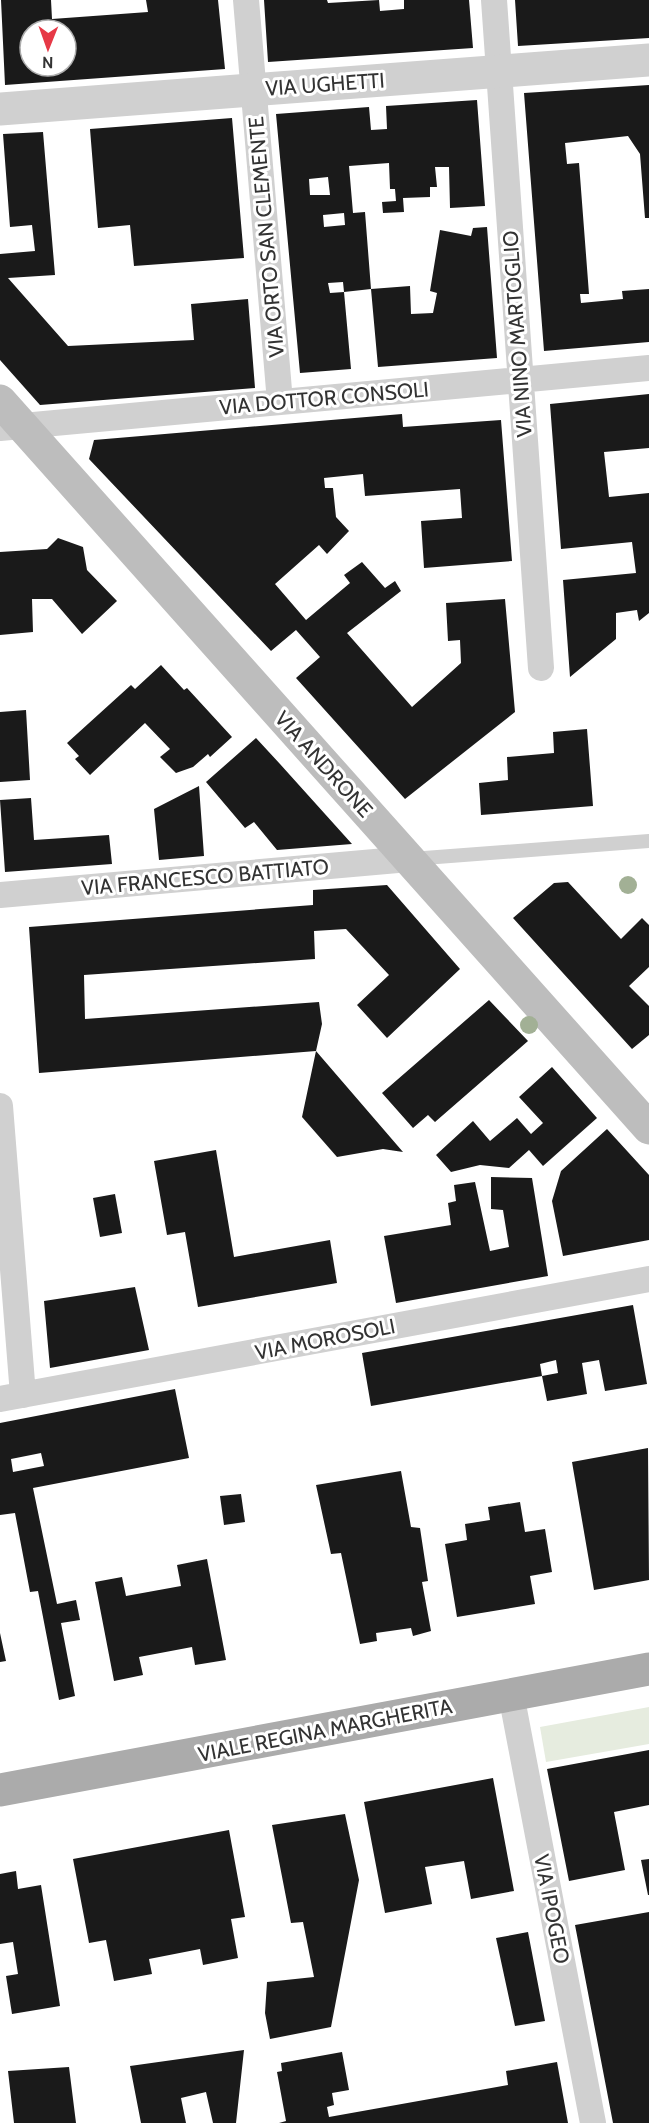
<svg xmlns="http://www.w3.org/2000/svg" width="649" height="2123" viewBox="0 0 649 2123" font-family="Cabin,sans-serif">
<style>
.green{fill:#e6ecdf}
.building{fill:#1a1a1a;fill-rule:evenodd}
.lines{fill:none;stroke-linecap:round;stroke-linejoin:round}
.service{stroke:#d0d0d0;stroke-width:14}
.minor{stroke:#d0d0d0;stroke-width:26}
.tertiary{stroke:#d0d0d0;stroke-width:33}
.secondary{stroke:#bdbdbd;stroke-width:33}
.primary{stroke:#ababab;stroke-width:33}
.tree{fill:#a2b095}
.labels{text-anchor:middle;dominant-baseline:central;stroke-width:6;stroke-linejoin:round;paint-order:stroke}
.street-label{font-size:21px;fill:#333;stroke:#fff}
</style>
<rect width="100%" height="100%" fill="#fff"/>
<path class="green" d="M649,1707V1744L546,1762L540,1727Z"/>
<path class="building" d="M1,0H51L52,19L148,12L146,0H218L225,69L5,85ZM30,30H66V66H30Z
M264,0H327L328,3L379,0L380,11L404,9V0H469L473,48L268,62Z
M515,0H649V38L518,46Z
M649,85V218H645L640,154L628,136L565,143L567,164L579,163L589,294H580L581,303L623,299L622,291L649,289V342L544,351L524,93Z
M477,100L485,206L450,208L449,167H435L437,187H430V197L403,198L404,212L383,213L382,202L396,201L395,189H390L389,163L349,166L353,213L365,212L371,289L344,292L343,282L328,283L330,293L344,292L351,369L300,373L276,114L369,107L371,130L387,129L386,106ZM328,177L330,195H310L309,179ZM344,213L345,225L324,227L323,215Z
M232,118L244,258L134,266L130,225L98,228L90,129Z
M43,132L55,275L8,278L68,346L194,340L191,304L248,299L255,388L40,405L0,360V254L35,251L32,225L10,227L3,134Z
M487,227L497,358L378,367L371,289L410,286L411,314L433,313L437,293L430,291L440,230L471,236L473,228Z
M649,394V448L604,452L609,497L649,493V613L639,621L637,610L616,613V639L570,677L563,580L636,573L632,542L561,549L550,404Z
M402,414L403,427L501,420L512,561L424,568L421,521L462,518L460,489L365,496L363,474L324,478L325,488H333L336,517L349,531L327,554L319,545L275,584L306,620L350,583L344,575L362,562L385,588L395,581L401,591L347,633L412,707L461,663L460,640L448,641L446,603L505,599L515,712L405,799L296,678L320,657L296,630L271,651L89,459L94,440Z
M58,538L83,547L87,570L117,601L82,634L52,599H32L33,632L0,635V552L47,549Z
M161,665L184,690L187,688L232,737L210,757L208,754L193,767L176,773L160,757L170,749L145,723L90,775L75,759L79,756L67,743L131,685L135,689Z
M26,710L30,780L0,782V712Z
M587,729L593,806L481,815L479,783L508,780L507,757L554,753L553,732Z
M256,738L280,764L352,844L277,850L254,822L245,828L206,782Z
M199,786L204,856L159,860L154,809Z
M31,798L34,840L109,835L112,864L5,872L0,800Z
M568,882L621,939L642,918L649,925V967L629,986L649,1006V1035L632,1049L513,918L554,883Z
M387,885L460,969L387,1038L357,1005L389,975L346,929L314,931L315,959L84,975L85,1019L319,1002L322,1024L316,1051L403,1152L383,1149L337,1157L302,1117L316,1051L39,1073L29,927L313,905V890Z
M489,1000L528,1041L435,1122L428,1115L413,1128L382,1093Z
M552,1067L597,1118L543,1166L529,1150L509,1168L480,1165L451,1172L436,1155L473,1121L490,1141L517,1118L531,1134L543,1123L519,1097Z
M607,1129L649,1175V1240L563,1256L552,1201L561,1171Z
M216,1150L234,1257L330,1240L337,1283L198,1307L185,1232L167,1235L154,1161Z
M491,1177L532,1178L548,1276L396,1303L384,1236L451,1225L448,1203L456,1201L454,1185L475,1182L490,1251L509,1247L503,1210L491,1209Z
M115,1194L122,1233L100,1237L93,1198Z
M135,1287L149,1350L50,1368L44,1301Z
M633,1305L647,1384L605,1391L599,1360L582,1363L587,1394L547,1401L542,1376L558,1373L556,1360L540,1364L542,1376L371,1406L362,1353Z
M175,1389L189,1458L33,1488L57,1604L76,1600L80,1620L61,1623L75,1696L59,1700L38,1591L30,1592L15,1513L0,1515V1423ZM41,1453L44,1466L13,1472L11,1459Z
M648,1448L649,1580L594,1590L572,1462Z
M401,1471L411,1527L420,1528L428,1581L422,1582L431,1631L413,1636L411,1628L376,1633L377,1641L360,1644L341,1553L331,1554L316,1485Z
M241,1494L245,1522L224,1525L220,1496Z
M520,1502L525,1532L545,1529L552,1572L530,1576L535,1604L457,1617L445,1544L467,1540L465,1524L490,1520L488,1507Z
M207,1559L226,1660L195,1665L192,1647L139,1657L143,1675L114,1681L95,1582L122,1577L126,1596L181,1586L177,1565Z
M0,1633L6,1661L0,1662Z
M649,1750V1805L614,1812L625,1870L569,1881L547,1769Z
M493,1778L514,1891L471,1899L464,1861L425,1867L432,1904L385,1913L364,1802Z
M345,1814L359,1880L331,2027L270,2039L265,2013L267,1982L314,1977L303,1922L291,1923L272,1825Z
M229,1830L245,1917L231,1919L238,1958L203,1965L200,1949L149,1959L152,1974L114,1981L106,1940L89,1943L73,1859Z
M649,1859V1895H648L641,1860Z
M16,1871L18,1889L41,1885L60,2006L12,2014L6,1976L18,1974L13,1942L0,1944V1874Z
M649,1912V2123H613L575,1925Z
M528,1932L545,2021L515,2026L496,1938Z
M244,2050L236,2123H213L206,2092L181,2098L186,2123H141L130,2066Z
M342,2052L349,2090L332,2093L334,2105L327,2107L329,2117L508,2085L506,2071L557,2062L568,2123H279L286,2121L277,2072L282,2071L281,2063Z
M69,2067L76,2123H14L8,2071Z"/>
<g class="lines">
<path class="service" d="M411,859L649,841"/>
<path class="minor" d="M246,0L280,402
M494,0L541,668
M0,428L649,368
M0,895L409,859
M0,1106L23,1395
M0,1399L649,1279
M511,1694L593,2123"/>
<path class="tertiary" d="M0,109L649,60"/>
<path class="secondary" d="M0,401L649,1128"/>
<path class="primary" d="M0,1790L649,1669"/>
</g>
<g class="tree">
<circle cx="628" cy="885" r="9"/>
<circle cx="529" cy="1025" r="9"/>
</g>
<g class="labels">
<g class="street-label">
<text transform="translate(325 84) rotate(-4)">VIA UGHETTI</text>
<text transform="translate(266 237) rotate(-95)">VIA ORTO SAN CLEMENTE</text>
<text transform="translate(517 334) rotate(-94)">VIA NINO MARTOGLIO</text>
<text transform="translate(324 398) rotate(-5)">VIA DOTTOR CONSOLI</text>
<text transform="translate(324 764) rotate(48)">VIA ANDRONE</text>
<text transform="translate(205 877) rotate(-5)">VIA FRANCESCO BATTIATO</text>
<text transform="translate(325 1339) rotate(-11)">VIA MOROSOLI</text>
<text transform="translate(325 1730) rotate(-11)">VIALE REGINA MARGHERITA</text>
<text transform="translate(552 1909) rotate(79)">VIA IPOGEO</text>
</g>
</g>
<g transform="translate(48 48) rotate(181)"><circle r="28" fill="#ffffff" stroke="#adadad" stroke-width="1.5"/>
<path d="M0-4.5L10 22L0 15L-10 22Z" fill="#e63946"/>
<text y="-9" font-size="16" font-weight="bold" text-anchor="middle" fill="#333333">N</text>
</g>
</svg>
